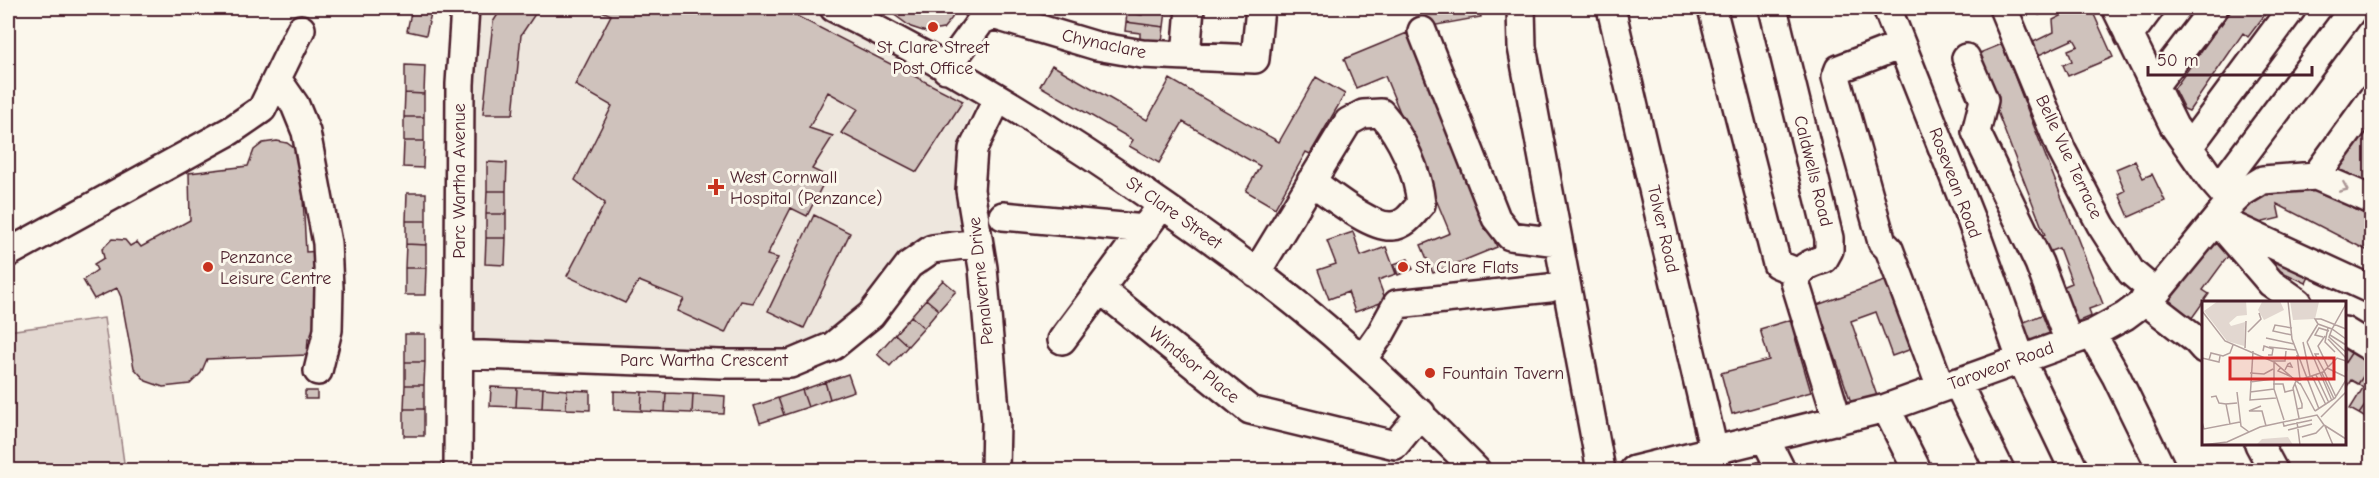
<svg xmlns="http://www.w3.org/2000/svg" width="2379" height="478" viewBox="0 0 2379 478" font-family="'Comic Neue',sans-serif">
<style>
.built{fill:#eee7de}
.green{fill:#e2d7d0;stroke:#967b7e;stroke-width:1.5}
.building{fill:#cfc2bc;stroke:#4a1f2b;stroke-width:1.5}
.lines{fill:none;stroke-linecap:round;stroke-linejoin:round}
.minor-casing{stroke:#4a1f2b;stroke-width:32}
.minor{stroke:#fbf7ec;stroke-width:27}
.oneway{stroke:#ab9695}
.poi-dot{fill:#c8321e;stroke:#fbf7ec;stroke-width:2}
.labels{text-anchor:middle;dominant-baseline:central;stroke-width:6;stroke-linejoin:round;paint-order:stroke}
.street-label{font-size:18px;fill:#4a1f2b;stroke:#fbf7ec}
.poi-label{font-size:18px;fill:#4a1f2b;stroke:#fbf7ec;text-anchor:start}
.inset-road{fill:none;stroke:#b4a19f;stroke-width:1.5}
.view{fill:#d62828;fill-opacity:0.15;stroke:#d62828;stroke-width:3}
.inset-edge{fill:none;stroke:#4a1f2b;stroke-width:3}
</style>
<rect width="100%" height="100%" fill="#fbf7ec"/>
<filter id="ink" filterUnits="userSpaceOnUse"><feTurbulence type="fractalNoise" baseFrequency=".0167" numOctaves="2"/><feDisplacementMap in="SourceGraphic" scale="12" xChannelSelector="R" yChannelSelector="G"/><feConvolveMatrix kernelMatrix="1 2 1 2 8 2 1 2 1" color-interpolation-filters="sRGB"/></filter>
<g filter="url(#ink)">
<path class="built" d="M477,8H807L979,95L959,141L963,233L921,239L866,311L836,334L788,356L466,349Z"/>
<path class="green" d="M104,318L125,470H8V331Z"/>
<path class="building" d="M412,8L432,9L426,35L407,31Z
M502,8H539L521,35L513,114H483L493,22Z
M595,8H781L963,101L917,172L841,133L858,109L828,92L809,128L833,136L812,169L827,176L807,216L791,208L767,255L778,258L753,303L741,301L725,333L677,311L684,299L639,281L625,303L567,276L605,203L575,180L612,106L575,85L611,15Z
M885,8H954L952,18L943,29L926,32L911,27Z
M1422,8H1479L1481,17L1426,27Z
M2035,8H2056L2039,15Z
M2061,8H2091L2113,57L2068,76L2063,65L2072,61L2068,50L2078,46L2074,39L2030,59L2025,46L2054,32L2053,20L2061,16Z
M2233,8H2270L2248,37L2243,33L2189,111L2184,109L2174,89L2212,36L2202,30L2211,17L2221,25Z
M1143,9L1166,11L1164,27L1126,22L1127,13L1142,15Z
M1126,22L1164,27L1162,42L1140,39V33L1125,31Z
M1407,33L1497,247L1433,273L1421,245L1450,233L1385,76L1356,88L1344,59Z
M2002,44L2103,304L2089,309L2091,316L2067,326L2053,291L2072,283L2059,248L2048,252L2042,236L2045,235L1975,55Z
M405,65L425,66L424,94L405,93Z
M1052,65L1147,120L1170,79L1279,142L1316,77L1345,94L1310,154L1306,152L1275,208L1246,191L1260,166L1183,122L1159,163L1129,146L1133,140L1040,86Z
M405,93L424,94V117H404Z
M404,117H424V141H404Z
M2360,130L2372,135V192L2333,174Z
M277,141L287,143L298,151L301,162L306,252L320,251L323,339H308L307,355L207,359L201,373L190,384L163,387L146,381L134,368L121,297L117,288L94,299L83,280L97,270L94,264L104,258L102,249L112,239L125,240L130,246L137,242L141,247L190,220L189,173L248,166L254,150L263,143Z
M404,141H424L423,168L403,167Z
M2135,161L2143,178L2152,174L2165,201L2129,217L2119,194L2125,191L2116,169Z
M487,162L507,163L506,191H487Z
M2300,181L2372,218V253L2277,204L2280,218L2247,226L2233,218L2246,193Z
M487,191H506V214H486Z
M407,193H426V221H406Z
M486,214H506V238H486Z
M814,215L850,233L804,328L768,311Z
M406,221H426V245L406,244Z
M1353,232L1361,256L1386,247L1396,274L1378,280L1386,301L1355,312L1348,292L1329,299L1318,270L1336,264L1327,241Z
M2209,237L2231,252L2203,290L2209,294L2189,322L2162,302Z
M486,238H506L505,265L485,264Z
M406,244L426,245V268H405Z
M2264,245L2313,268L2306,283L2257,260Z
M1408,259L1413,269L1398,275L1394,264Z
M405,268H426L425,295H405Z
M1896,277L1920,346L1892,356L1876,312L1851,321L1877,396L1852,405L1817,305Z
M943,280L956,291L939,310L926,299Z
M926,299L939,310L924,328L911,316Z
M2051,311L2059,330L2025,345L2017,325Z
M911,316L924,328L908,346L895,334Z
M1790,320L1811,392L1732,414L1721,373L1769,360L1760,329Z
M405,334H425V362H405Z
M895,334L908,346L890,366L877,354Z
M2344,336L2357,344L2344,364Z
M2357,344L2372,353V363L2358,384L2351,380L2344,391V364Z
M405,362H425L424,385H405Z
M2372,363V396L2359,414L2350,409L2363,388L2358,384Z
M848,374L854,391L830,399L825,382Z
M825,382L830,399L808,407L802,390Z
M405,385H424V409H404Z
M491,387L517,388L516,407L490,406Z
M517,388H543L542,408L516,407Z
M543,388L567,390L566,409L542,408Z
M567,390L590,391V410L566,409Z
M802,390L808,407L784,415L778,398Z
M305,391H317V399H305Z
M614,391L642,392L641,411L614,410Z
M642,392L666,393L665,412L641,411Z
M666,393L693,394L692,413L665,412Z
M693,394L725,396L724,414L692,413Z
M2372,396V422L2359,414Z
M778,398L784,415L760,423L754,406Z
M404,409H424V436H404Z
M1769,457L1775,470H1739Z"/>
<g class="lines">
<defs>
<path id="minor" d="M834,8C948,64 1057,131 1161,204C1213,240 1265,277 1314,318C1371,365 1424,418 1476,470
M1521,8L1522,47L1601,470
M1611,8L1714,451L1716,470
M1712,8L1777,264L1799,273
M1773,8L1829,238V250L1824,259C1808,264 1801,267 1795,282L1838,421
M1887,8L1971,220L2021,359L2074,470
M2003,8L2062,151L2101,225L2131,272L2156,293
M2116,8L2174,126L2211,179L2232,203
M1422,31L1496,218L1510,236L1558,242
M2129,36L2150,8
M1901,45L1839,69L1836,77L1882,242L1889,249L1941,388
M1186,56L1190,8
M1966,58L1984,100L1976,132L2039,263L2069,342
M946,69L981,21L993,15L1097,46L1142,54L1255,59L1260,8
M277,79L295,105L306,132L327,243L329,288L328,330L318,371
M2154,86L2214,8
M2189,147L2292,8
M2316,176L2372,99
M2219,188L2354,8
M1162,205L1100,289L1250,410L1395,445L1421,413
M1003,216L1145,229
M2217,219L2372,290
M2221,225L2271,283L2298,302
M8,253L230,131L262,109L301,29
M1256,273L1348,122L1363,114L1381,113C1402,137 1418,172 1421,204C1413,213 1406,225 1392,226C1370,228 1330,194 1311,181
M2144,300L2196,340L2204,349
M2344,331L2372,348
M2092,334L2116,376L2162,470
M1062,340L1100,289
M458,354L720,364H790L833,346L871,315L909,265L932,249L978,243
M1362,360L1381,333L1397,304L1549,288
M1957,382L2000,470
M1886,408L1917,470
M1765,438L1781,470
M2259,444L2273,470
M458,470L460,84L465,8
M995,470L996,421L983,268L970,190L973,149L998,98
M1634,470L1886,408L2092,334L2125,316L2156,293L2224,210L2243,192L2263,180L2316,176L2372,200"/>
</defs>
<use href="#minor" class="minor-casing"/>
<use href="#minor" class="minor"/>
</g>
<defs><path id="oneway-chevron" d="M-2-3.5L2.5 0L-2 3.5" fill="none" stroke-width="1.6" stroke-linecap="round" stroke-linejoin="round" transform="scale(1.5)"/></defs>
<use class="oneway" href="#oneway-chevron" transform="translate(2344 188) rotate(23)"/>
</g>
<g class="poi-dot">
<circle cx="933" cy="27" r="6"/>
<path d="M713 178h6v6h6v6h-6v6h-6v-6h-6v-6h6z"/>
<circle cx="208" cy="267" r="6"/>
<circle cx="1403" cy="267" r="6"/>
<circle cx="1430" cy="373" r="6"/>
</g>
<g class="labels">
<g class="street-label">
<text transform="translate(1104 44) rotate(12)">Chynaclare</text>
<text transform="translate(2069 157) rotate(65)">Belle Vue Terrace</text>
<text transform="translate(1813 171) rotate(76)">Caldwells Road</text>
<text transform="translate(459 181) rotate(-90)">Parc Wartha Avenue</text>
<text transform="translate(1955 183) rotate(69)">Rosevean Road</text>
<text transform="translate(1174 213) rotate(35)">St Clare Street</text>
<text transform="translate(1663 229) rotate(77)">Tolver Road</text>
<text transform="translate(981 281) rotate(-96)">Penalverne Drive</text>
<text x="704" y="360">Parc Wartha Crescent</text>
<text transform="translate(1194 365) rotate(39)">Windsor Place</text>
<text transform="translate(2001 366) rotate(-20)">Taroveor Road</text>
</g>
<g class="poi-label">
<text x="933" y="47" text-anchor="middle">St Clare Street<tspan x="933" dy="21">Post Office</tspan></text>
<text x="730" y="177">West Cornwall<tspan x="730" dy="21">Hospital (Penzance)</tspan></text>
<text x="220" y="257">Penzance<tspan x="220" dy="21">Leisure Centre</tspan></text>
<text x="1415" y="267">St Clare Flats</text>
<text x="1442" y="373">Fountain Tavern</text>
</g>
</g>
<g transform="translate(2202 301)">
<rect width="144" height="144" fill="#fbf7ec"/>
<path d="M16,0H44L45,14L35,15L27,22L29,25L43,21L42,45L25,40L2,10ZM50,0H78L82,9L62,19L56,9L60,1ZM88,0L117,1L113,18L91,19ZM86,136L91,144H54L60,138Z" fill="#e2d7d0"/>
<path class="inset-road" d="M86,0L90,38L117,108M0,10L23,40L72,61L99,84M116,23L130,28L144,3M116,23L113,18H119L144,28M126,27L123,41L133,51M46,31L59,18L57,12M90,34L71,30L73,24L90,27M128,34L144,44M123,35L116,45L126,66M121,36L113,34L117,27L127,30M64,37L92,43M126,38L144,57M144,38L130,28L127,36L144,51M101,41L108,75M105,41L130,100M105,41L116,23M67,46L94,49M43,47L44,20M51,50L48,99L74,97M61,50L62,45L71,48L70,54H66M117,53H113L122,70M95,54L98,78M0,57L17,61L18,55M7,59L9,52L21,55L28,52L31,44M69,60H83L84,50M72,61V88L82,119M79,66L76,70L90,76M125,67L144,76M83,69L86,63L88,62L90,66L85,65M122,70L134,96M48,72L62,73L71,68M120,72L132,98M114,74L127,102M110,75L124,104M94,80L91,87L97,117M95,80L121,71L135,57L144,60M48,81L71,78M98,82L113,110M71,83H81L83,91L91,89M93,83L100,103V107L95,108M35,91L39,125L47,131M48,91L72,88M9,96L14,95L17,102L24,103M59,105L47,110H60L64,125M113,110L133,97L144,79M119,116L144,91M0,121L2,128L38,121M81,121L82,125L110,119M95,121L98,144M28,123L24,103L35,102M122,124L144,138M123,125L131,144M86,129L110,123M100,136L114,132L122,124M0,144L25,141L58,126L115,114L122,124"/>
<path class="view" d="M28,57H132V78H28Z"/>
<rect width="144" height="144" class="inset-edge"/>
</g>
<rect width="2379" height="478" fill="none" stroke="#fbf7ec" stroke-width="30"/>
<rect x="15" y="15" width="2349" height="448" fill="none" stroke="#4a1f2b" stroke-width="2" filter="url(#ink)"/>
<path d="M2148 66v9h164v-9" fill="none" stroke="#4a1f2b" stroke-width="3"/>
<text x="2157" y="66" font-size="18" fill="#4a1f2b" stroke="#fbf7ec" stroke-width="4.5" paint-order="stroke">50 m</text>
</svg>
